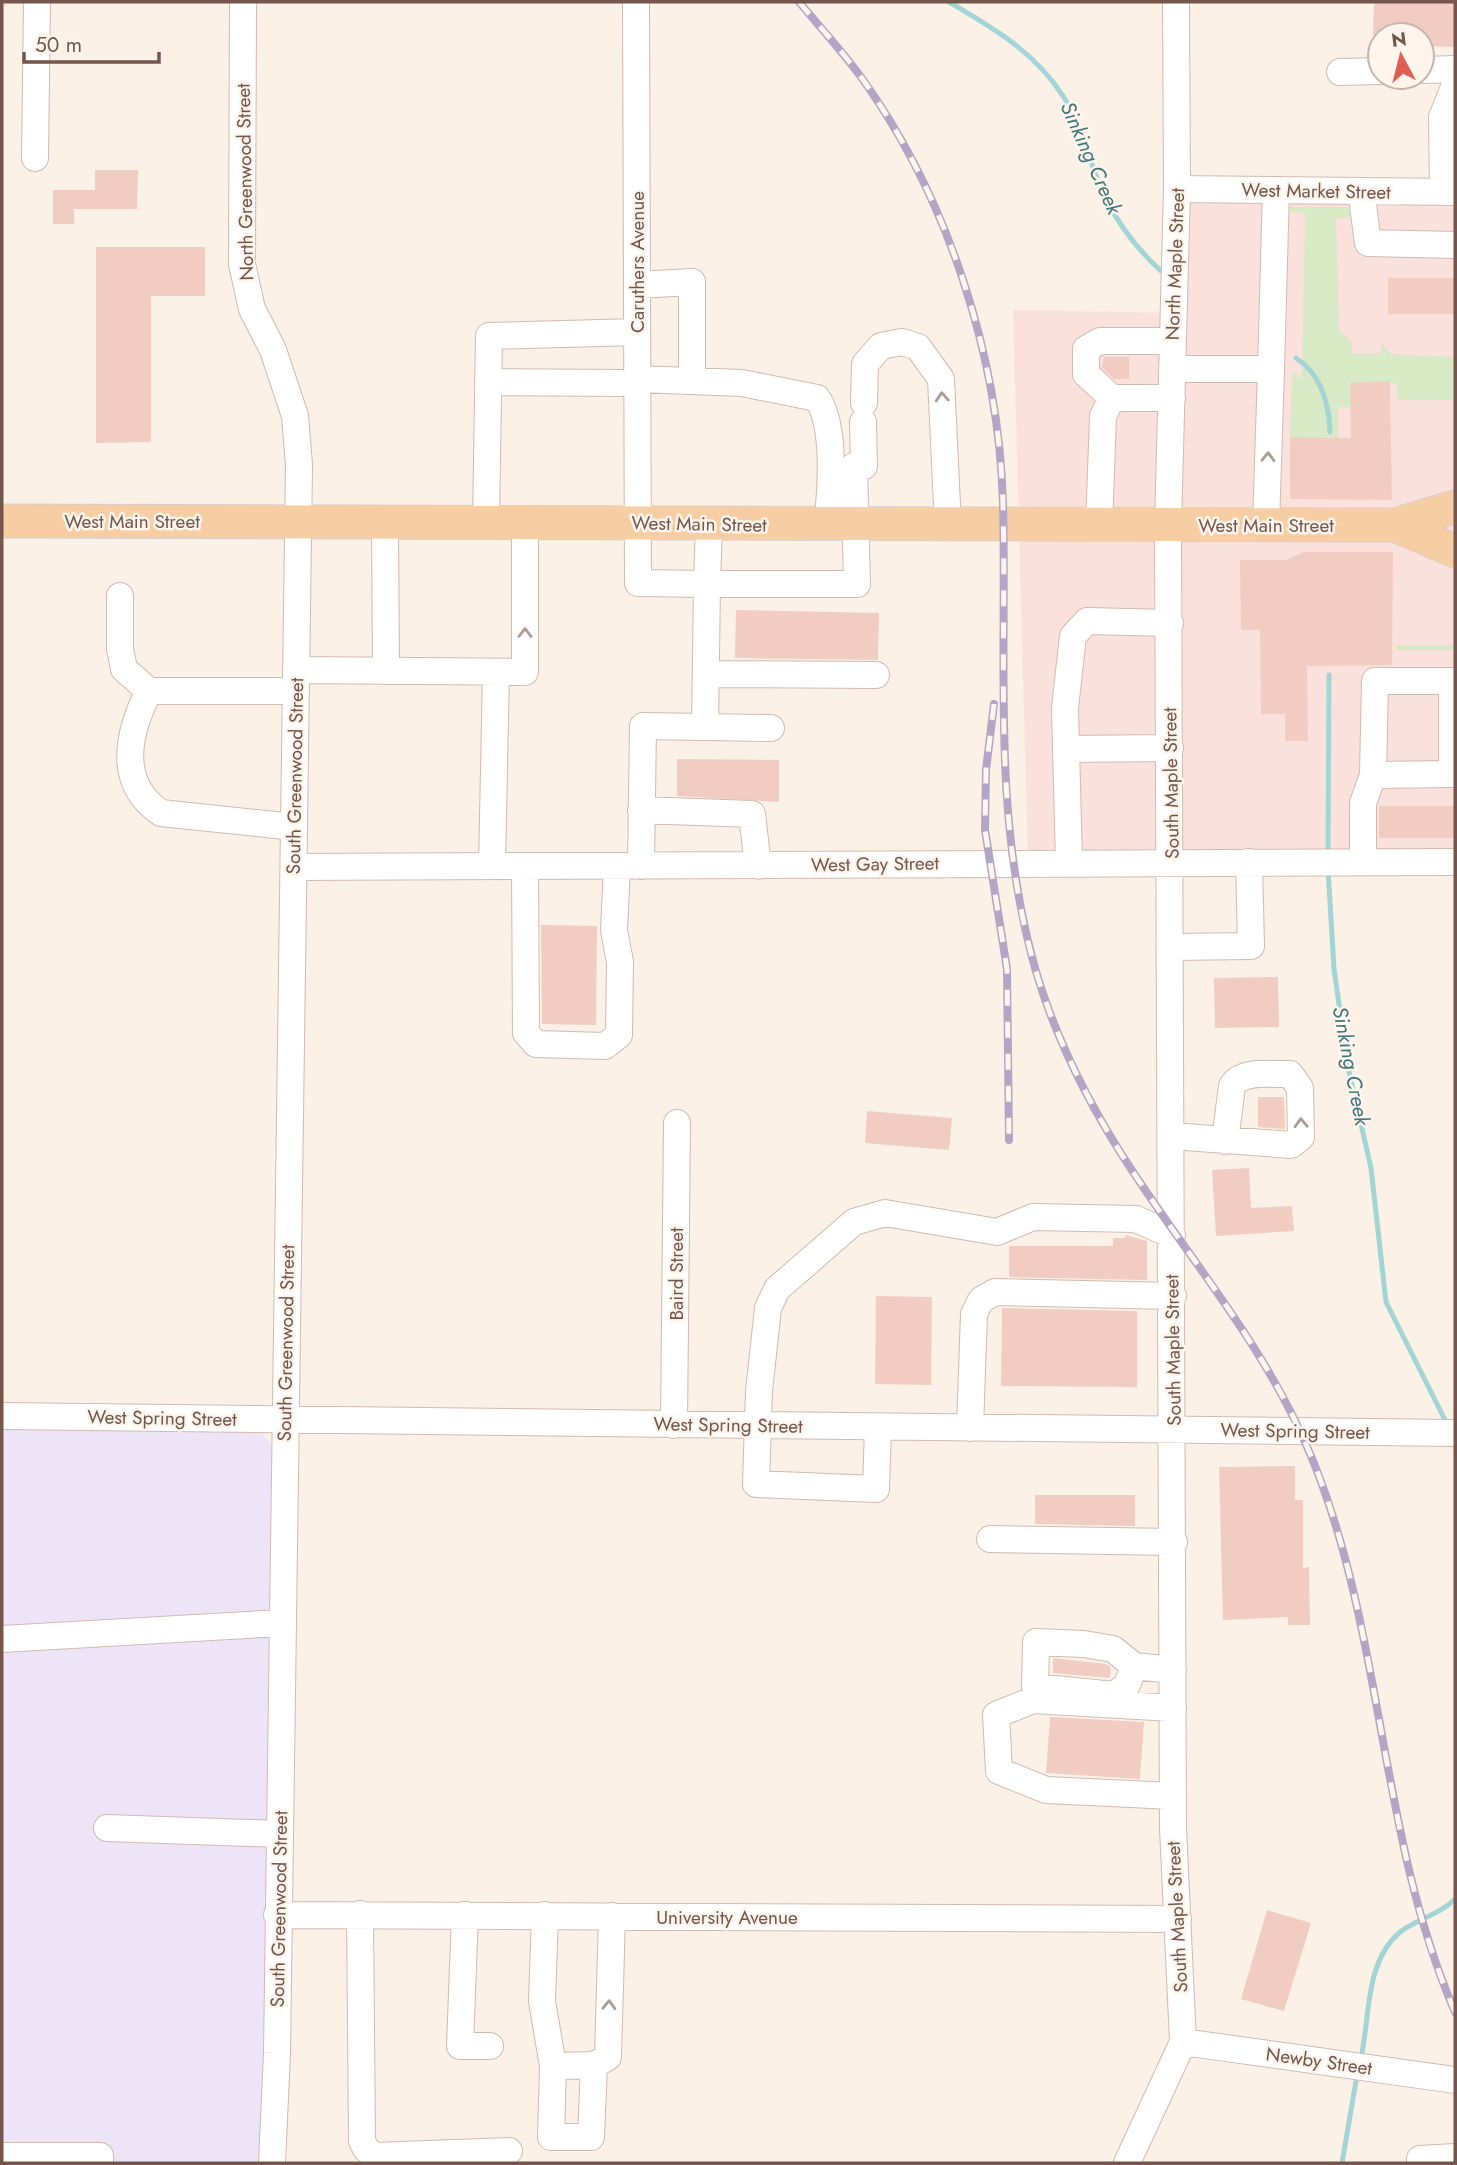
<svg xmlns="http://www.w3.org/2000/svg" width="1457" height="2165" viewBox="0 0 1457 2165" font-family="Jost,sans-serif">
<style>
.commercial{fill:#fbe1dc}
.education{fill:#eee4f8}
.green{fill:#d8e9c6}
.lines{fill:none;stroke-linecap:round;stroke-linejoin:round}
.stream{stroke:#a3d4d6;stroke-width:5}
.building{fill:#f0cdc0}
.minor-casing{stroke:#cfbab0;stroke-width:28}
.major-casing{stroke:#d8d0cd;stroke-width:35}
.minor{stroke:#fff;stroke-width:26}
.major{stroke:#f7cda3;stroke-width:33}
.rail-casing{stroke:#b3a6c5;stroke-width:8}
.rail{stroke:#fef5ed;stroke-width:5;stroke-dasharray:16;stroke-linecap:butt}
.oneway{stroke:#ac9a94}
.labels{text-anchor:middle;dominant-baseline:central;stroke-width:5;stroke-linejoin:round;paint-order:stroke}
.street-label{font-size:19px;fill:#74564c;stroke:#fef5ed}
.water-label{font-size:21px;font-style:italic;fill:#417678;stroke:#fef5ed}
</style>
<rect width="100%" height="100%" fill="#fbf1e7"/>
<path class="commercial" d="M1177,189L1455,192V862L1028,863L1013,310L1173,313Z"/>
<path class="education" d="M2,1427L259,1430L272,1444L277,1915L267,2163H2Z"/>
<path class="green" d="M1287,207H1351L1353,216L1336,219L1339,330L1352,342V353H1381V341L1391,354L1455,357V400H1398L1396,383H1351V407H1338V438L1290,437L1292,372L1302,378L1305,213L1287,212Z
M1396,645H1455V650H1396Z"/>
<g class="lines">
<path class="stream" d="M949,2C993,28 1035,52 1063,96C1085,129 1089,166 1106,199C1120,227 1137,249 1161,271
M1296,358C1321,374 1329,404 1330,432
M1328,856L1329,675
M1328,869L1334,969L1348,1067L1371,1168L1386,1302L1447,1424
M1362,2053C1370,2011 1366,1961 1400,1932C1417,1919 1439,1915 1455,1899
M1342,2163L1356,2081"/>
</g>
<path class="building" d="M1374,2L1455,3V47L1422,46V35H1373Z
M95,170H138L137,209H74V224H53V190H95Z
M96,247H205V296H151V442L96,443Z
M1388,278H1455V314H1388Z
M1104,357H1129V379H1114L1102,367Z
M1390,381L1392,500L1290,499V437L1351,438L1350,383Z
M1304,552H1393L1392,665L1307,666L1308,741H1285V714H1261L1260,630H1241L1240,560H1286Z
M736,610L879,613L878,660L735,658Z
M677,759L779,760V802L677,796Z
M1379,806H1455V838H1379Z
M541,925L597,926L596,1025L542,1024Z
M1278,977L1279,1027L1215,1028L1214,978Z
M1258,1097H1284L1285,1129L1258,1127Z
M867,1111L952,1118L949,1150L865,1143Z
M1249,1168L1251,1208L1292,1206L1294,1231L1216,1236L1212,1170Z
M1125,1235L1147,1241V1280L1009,1277V1246H1113V1238H1125Z
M876,1296L932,1297L931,1385L875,1384Z
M1002,1308L1137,1311V1387L1001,1386Z
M1295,1466V1500H1303V1568L1309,1567L1310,1625H1288V1617L1223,1620L1219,1467Z
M1035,1495H1135V1526L1035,1524Z
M1053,1658L1106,1664L1111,1667L1110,1678L1053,1673Z
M1050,1717L1144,1722L1140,1779L1046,1773Z
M1267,1910L1311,1923L1284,2011L1241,1999Z"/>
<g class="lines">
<defs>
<path id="minor" d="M243,2L242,264L252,309L273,350L295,416L299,465L277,2053L272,2163
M636,2L638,583L707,584L705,727L643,726L641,866
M1422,70L1455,69
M1340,72L1380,71
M35,158L37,2
M1177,189L1455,192
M1364,191L1363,205L1368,243L1455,245
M1443,192L1442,117L1455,85
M637,285L692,282V381
M1172,369H1271L1276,190
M488,382L626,383L638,379L742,383L817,398C836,425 831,491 827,525
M1112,398L1086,374V349L1100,341H1173
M864,403L865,364L881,346L902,342L918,347L941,379L948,526
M863,422L864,466
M385,522L386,671
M486,522L489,336L637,332
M709,524L707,584H857L854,466
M1266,525L1271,369
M1099,526L1103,416L1112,398H1172
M120,596V649L124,669L149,691H296
M296,670L525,672V522
M707,674L876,675
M149,691C128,732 116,783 161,813L294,827
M705,727L771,728
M1066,749L1170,748
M1452,774V681H1375L1373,775L1452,774L1455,773
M641,810L752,814L758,866
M1069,862L1065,708L1073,636L1087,621L1170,623
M1363,862V803L1373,775
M492,866L496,672
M525,866L526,1033L536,1044L605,1046L619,1035L620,962L614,930L617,866
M294,867L1455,862
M1172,947L1251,946L1249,862
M1172,1136L1291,1145L1301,1137L1300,1088L1290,1074C1273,1075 1242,1069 1232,1086L1225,1141
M2,1416L1455,1433
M674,1425L677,1123
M878,1427L876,1489L756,1484L759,1391L768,1308L777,1289L854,1222L885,1213L997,1232L1033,1217L1136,1219L1172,1235
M970,1428L974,1314L981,1300L995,1292L1173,1296
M990,1539L1174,1542
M2,1639L282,1623
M1134,1666L1127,1685L1114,1695L1035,1687L1036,1642L1084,1644L1113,1649L1134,1666L1173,1670
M1173,1796L1046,1790L999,1771L996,1715L1033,1700L1173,1708
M107,1828L280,1834
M360,1914L362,2141L366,2149L374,2156L509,2151
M277,1915L1178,1919
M465,1915L460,2046H490
M545,1915L542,2001L553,2066L551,2137H591L594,2065
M1183,2042L1455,2080
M553,2066L594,2065L608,2057L612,1916
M2,2156H100V2163
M1127,2163L1183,2042L1173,1828L1168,525L1177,189L1176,2
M1420,2163V2159L1455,2157"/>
<path id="major" d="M2,521L1395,525L1454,507
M1395,525L1455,551"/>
</defs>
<use href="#minor" class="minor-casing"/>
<use href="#major" class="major-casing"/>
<use href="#minor" class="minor"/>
<use href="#major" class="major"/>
<defs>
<path id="rail" d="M799,2C820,27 842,51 861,77C948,198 999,356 1003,504C1007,656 992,807 1032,957C1052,1033 1090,1107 1133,1172C1195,1266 1268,1351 1311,1456C1385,1635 1378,1835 1455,2012
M994,704L986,770L985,830L1007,969L1009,1140"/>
</defs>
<use href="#rail" class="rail-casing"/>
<use href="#rail" class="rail"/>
</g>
<defs><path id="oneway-chevron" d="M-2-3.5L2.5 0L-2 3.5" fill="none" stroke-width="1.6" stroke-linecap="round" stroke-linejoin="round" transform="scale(1.75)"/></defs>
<g class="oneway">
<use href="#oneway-chevron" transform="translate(942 397) rotate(-94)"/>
<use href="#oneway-chevron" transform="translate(1268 457) rotate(-88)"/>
<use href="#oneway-chevron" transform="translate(525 633) rotate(-90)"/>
<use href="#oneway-chevron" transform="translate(1301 1123) rotate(-92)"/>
<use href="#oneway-chevron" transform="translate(609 2005) rotate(-88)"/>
</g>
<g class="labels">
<g class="street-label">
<text transform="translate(245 182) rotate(-91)">North Greenwood Street</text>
<text transform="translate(1316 191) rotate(1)">West Market Street</text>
<text transform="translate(637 262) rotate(-90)">Caruthers Avenue</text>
<text transform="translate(1175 264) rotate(-88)">North Maple Street</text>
<text x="132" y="521">West Main Street</text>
<text transform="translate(699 524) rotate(1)">West Main Street</text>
<text x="1266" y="525">West Main Street</text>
<text transform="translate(295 776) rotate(-89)">South Greenwood Street</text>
<text transform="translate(1171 783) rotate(-91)">South Maple Street</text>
<text transform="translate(875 864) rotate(-1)">West Gay Street</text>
<text transform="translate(676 1274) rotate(-90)">Baird Street</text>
<text transform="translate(286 1343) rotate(-89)">South Greenwood Street</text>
<text transform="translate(1173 1350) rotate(-91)">South Maple Street</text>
<text transform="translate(162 1418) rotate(1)">West Spring Street</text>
<text transform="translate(728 1425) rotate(1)">West Spring Street</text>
<text transform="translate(1295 1431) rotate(1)">West Spring Street</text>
<text transform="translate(279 1909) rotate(-89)">South Greenwood Street</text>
<text x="727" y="1917">University Avenue</text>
<text transform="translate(1177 1917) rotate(-93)">South Maple Street</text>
<text transform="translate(1319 2061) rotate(8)">Newby Street</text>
</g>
<g class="water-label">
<text transform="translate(1091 158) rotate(66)">Sinking Creek</text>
<text transform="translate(1351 1066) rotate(79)">Sinking Creek</text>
</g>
</g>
<rect width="1457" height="2165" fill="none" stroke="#74564c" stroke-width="7"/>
<g transform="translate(1401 56) rotate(353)"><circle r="33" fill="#fef5ed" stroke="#c7b5ad" stroke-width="2"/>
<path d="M0-5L12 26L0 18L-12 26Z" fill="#df6052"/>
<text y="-10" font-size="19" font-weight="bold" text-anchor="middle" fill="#74564c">N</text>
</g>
<path d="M24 52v10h135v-10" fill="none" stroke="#74564c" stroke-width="3.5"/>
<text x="35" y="52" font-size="21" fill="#74564c" stroke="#fef5ed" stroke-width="5" paint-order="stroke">50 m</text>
</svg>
